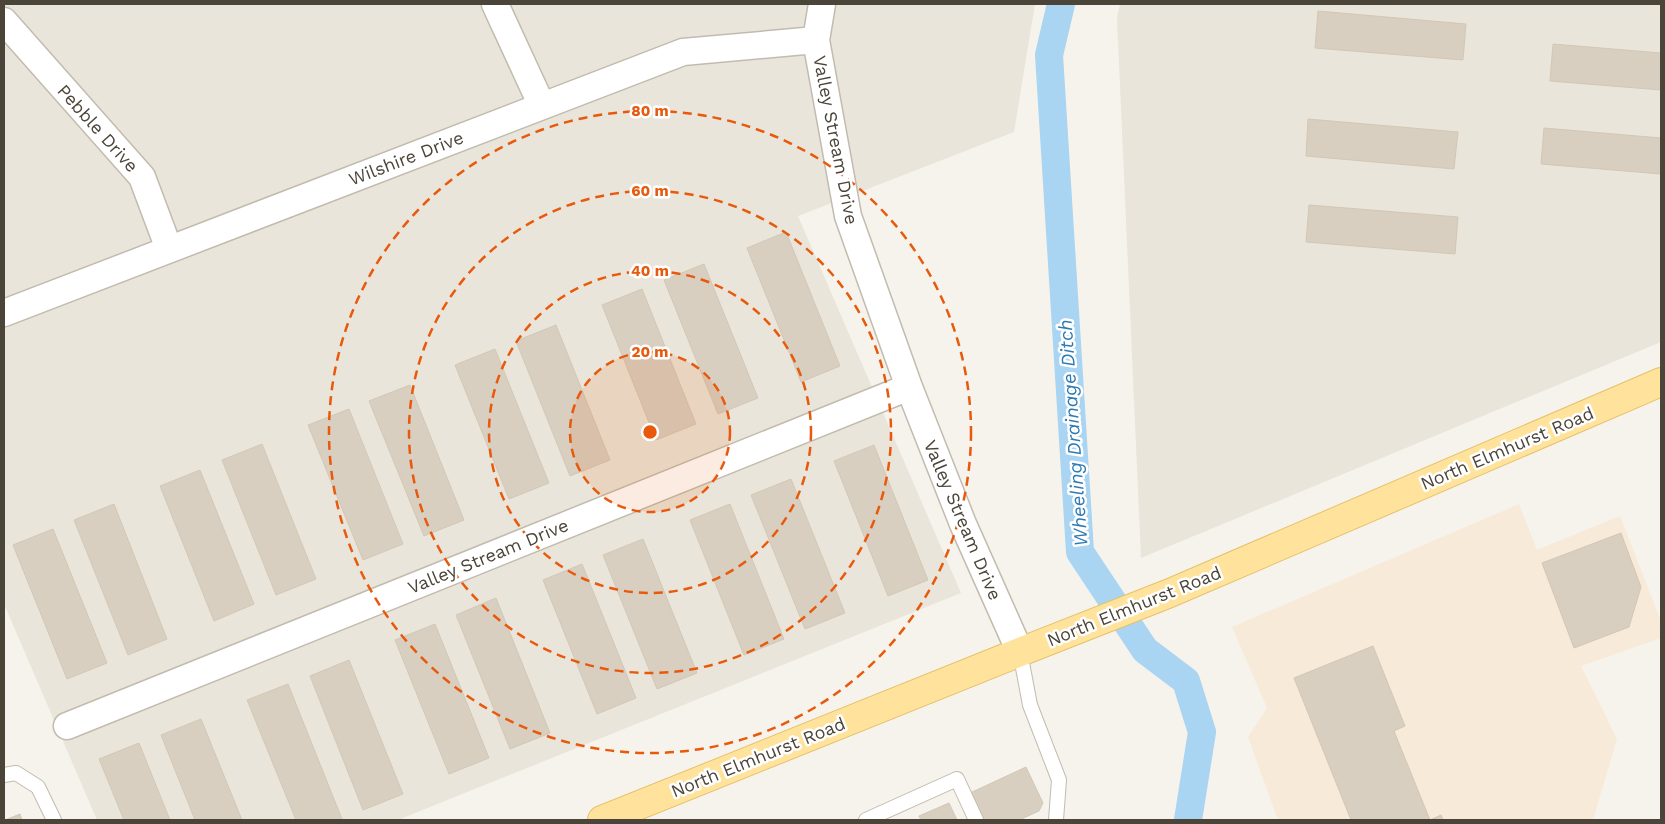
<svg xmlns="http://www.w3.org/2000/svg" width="1665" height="824" viewBox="0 0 1665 824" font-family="'Work Sans',sans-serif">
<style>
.residential{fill:#eae5da}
.commercial{fill:#f7ead8}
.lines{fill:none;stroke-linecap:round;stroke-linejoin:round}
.canal{stroke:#a9d4f2;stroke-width:28}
.building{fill:#d8cfc1;stroke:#d3c7b4}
.lane-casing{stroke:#c2bbae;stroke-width:16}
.street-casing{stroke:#c2bbae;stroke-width:29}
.primary-casing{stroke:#e6c16a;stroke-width:30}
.lane{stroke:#fff;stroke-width:14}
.street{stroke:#fff;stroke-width:26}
.primary{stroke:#ffe39c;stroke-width:28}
.ring{fill:none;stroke:#e8590c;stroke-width:2.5;stroke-dasharray:9 6}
.labels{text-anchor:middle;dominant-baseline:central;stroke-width:5;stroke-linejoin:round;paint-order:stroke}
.street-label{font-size:18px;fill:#4b4439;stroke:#fff}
.water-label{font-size:19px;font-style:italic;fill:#2e7ab2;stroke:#fff}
.centre{fill:#e8590c;stroke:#fff;stroke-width:2.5}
.ring-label{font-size:15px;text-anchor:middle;font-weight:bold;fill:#e8590c;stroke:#fff;stroke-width:5;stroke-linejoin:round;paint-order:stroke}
</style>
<rect width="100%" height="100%" fill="#f6f3ec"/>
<path class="residential" d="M4,4H1035L1014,132L798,216L961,593L398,820H97L4,604Z
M1120,4H1661V342L1141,558L1117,18Z"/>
<path class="commercial" d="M1519,504L1537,550L1620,516L1661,621V638L1581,666L1617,739L1593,820H1278L1248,737L1267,708L1232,627Z"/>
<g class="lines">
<path class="canal" d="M1061,4L1049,55L1080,552L1145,650L1186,681L1202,732L1188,820"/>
</g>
<path class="building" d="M1318,11L1466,24L1463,60L1315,48Z
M1553,44L1661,53V90L1550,81Z
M1308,119L1458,132L1454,169L1306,156Z
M1544,128L1661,138V174L1541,164Z
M1309,205L1458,217L1455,254L1306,242Z
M786,232L840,366L801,382L747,248Z
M704,264L758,398L718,414L664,280Z
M642,289L696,424L656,440L602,305Z
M556,325L610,460L570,476L516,341Z
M495,349L549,483L509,499L455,365Z
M410,385L464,520L424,536L369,401Z
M349,409L403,544L363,560L308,425Z
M262,444L316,579L276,595L222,460Z
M874,445L928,580L888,596L834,461Z
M200,470L254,604L214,621L160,486Z
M791,479L845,613L805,629L751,495Z
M114,504L167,639L128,655L74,520Z
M730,504L784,639L744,655L690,520Z
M53,529L107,663L67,679L13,545Z
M1621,533L1641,587L1629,627L1574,648L1542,563Z
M643,539L697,673L657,689L603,555Z
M582,564L636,698L597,714L543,580Z
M496,598L550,733L510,749L456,615Z
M435,624L489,758L449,774L395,640Z
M1373,646L1405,726L1394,731L1430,820L1441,815L1443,820H1351L1294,678Z
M349,660L403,794L363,810L310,676Z
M288,684L342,819L338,820H296L247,700Z
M201,719L242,820H195L161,735Z
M139,743L170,820H124L99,759Z
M1026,767L1043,803L1039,811L1019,820H982L970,793Z
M949,803L957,820H921L919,816Z
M20,814L22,820H5Z"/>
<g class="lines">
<defs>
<path id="lane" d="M1020,652L1030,705L1059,780L1056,820
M4,775L16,773L38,787L54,820
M866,820L957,779L976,820"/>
<path id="street" d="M495,4L542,106
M822,4L816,40L848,216L909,387L963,524L1020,652
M4,21L142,177L169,249
M4,313L683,52L816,40
M67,726L909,387"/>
<path id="primary" d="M602,820L1020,652L1170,593L1661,382"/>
</defs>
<use href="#lane" class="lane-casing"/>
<use href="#street" class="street-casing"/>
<use href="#primary" class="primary-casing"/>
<use href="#lane" class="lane"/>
<use href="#street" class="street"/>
<use href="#primary" class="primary"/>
</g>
<circle cx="650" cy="432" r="80" fill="#e8590c" fill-opacity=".12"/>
<g class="ring">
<circle cx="650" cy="432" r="80"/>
<circle cx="650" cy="432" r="161"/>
<circle cx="650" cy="432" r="241"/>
<circle cx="650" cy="432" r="321"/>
</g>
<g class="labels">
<g class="street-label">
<text transform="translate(98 128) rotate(48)">Pebble Drive</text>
<text transform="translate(836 140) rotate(79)">Valley Stream Drive</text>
<text transform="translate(406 158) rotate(-21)">Wilshire Drive</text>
<text transform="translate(1507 448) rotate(-23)">North Elmhurst Road</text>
<text transform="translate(963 520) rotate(67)">Valley Stream Drive</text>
<text transform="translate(488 556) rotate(-22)">Valley Stream Drive</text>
<text transform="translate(1134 606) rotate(-22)">North Elmhurst Road</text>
<text transform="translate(758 757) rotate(-22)">North Elmhurst Road</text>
</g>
<g class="water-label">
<text transform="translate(1073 433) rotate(-94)">Wheeling Drainage Ditch</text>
</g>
</g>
<circle cx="650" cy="432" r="8" class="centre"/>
<g class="ring-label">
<text x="650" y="116">80 m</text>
<text x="650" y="196">60 m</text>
<text x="650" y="276">40 m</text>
<text x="650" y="357">20 m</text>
</g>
<rect width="1665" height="824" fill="none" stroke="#4b4439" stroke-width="10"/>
</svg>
